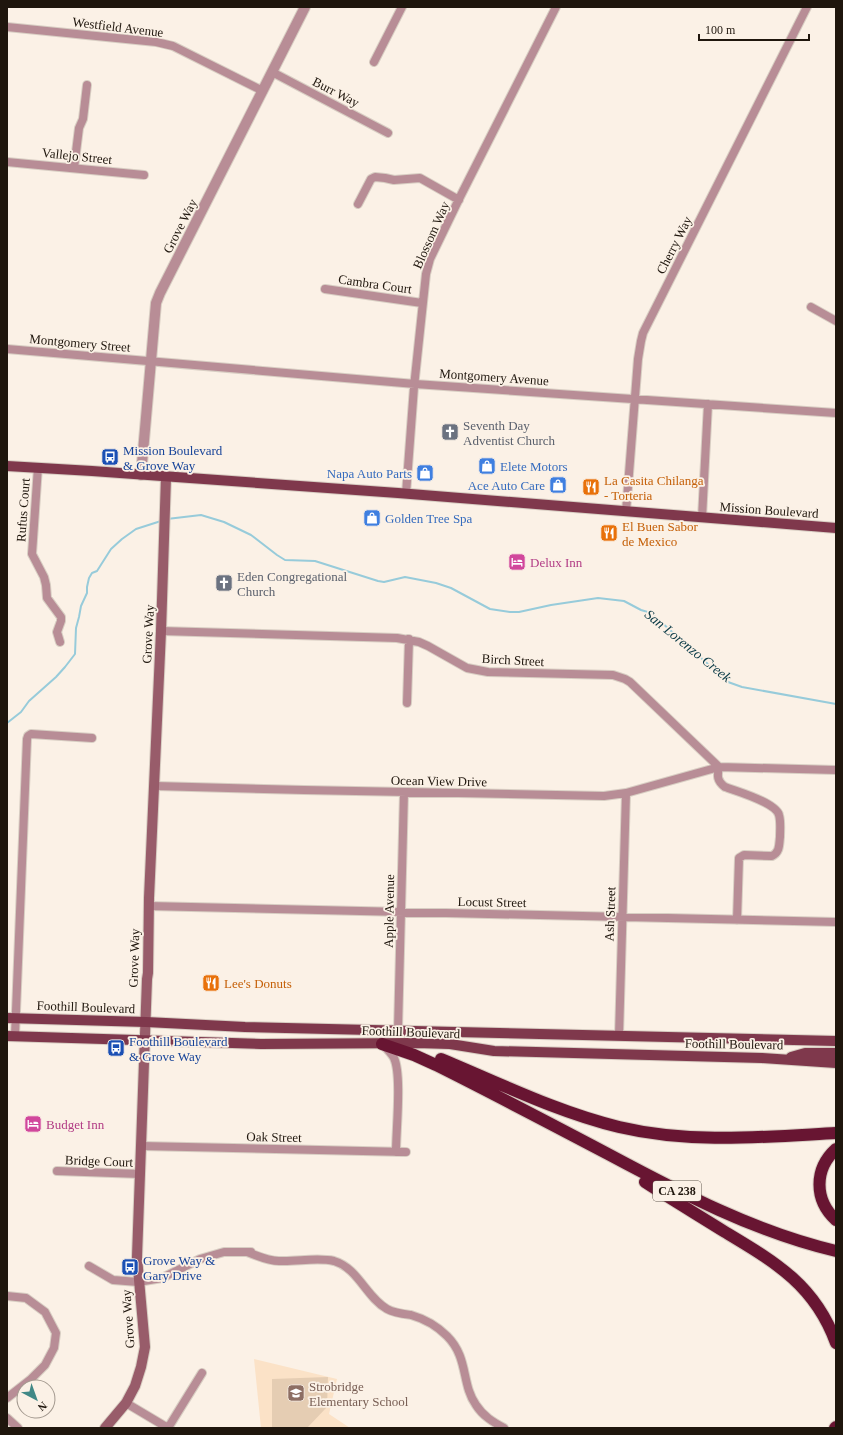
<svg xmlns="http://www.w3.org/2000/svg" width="843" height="1435" viewBox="0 0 843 1435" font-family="Georgia,serif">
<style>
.built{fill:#fbe2c7}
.grass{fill:#e5cdb3}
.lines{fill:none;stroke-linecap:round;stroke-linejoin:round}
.stream{stroke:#97cbda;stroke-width:2}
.minor-casing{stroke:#d8cec3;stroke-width:10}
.tertiary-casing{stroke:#d8cec3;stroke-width:12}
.secondary-casing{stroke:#d8cec3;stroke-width:12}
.primary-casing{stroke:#d8cec3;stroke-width:12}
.motorway-casing{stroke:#d8cec3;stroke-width:14}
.minor{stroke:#b88d96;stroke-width:8}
.tertiary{stroke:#b88d96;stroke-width:10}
.secondary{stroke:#985c6a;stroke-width:10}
.primary{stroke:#7f384c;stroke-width:10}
.motorway{stroke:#681532;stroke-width:12}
.labels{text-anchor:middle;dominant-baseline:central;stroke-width:3.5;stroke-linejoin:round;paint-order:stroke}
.shield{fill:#fbf1e6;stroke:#61584e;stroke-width:1}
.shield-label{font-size:12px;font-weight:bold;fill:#1f160d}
.street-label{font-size:13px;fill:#1f160d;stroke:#fbf1e6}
.worship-label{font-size:13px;fill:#5b616d;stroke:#fbf1e6;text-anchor:start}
.transit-label{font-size:13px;fill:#164399;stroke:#fbf1e6;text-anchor:start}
.shop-label{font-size:13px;fill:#366cbe;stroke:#fbf1e6;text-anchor:start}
.food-label{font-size:13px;fill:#c56008;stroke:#fbf1e6;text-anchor:start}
.hotel-label{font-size:13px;fill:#b23c85;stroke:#fbf1e6;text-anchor:start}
.education-label{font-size:13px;fill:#785e54;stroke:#fbf1e6;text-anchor:start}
.water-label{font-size:14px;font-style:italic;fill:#0a3a46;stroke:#fbf1e6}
</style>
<rect width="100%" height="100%" fill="#fbf1e6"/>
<path class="built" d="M254,1359L337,1379L329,1414L350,1428H261Z"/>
<path class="grass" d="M328,1377L327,1407L307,1428H272V1379Z"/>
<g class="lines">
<path class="stream" d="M167,519L201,515L224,522L251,535L277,555L285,560L315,561L378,581L384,582L405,577L436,583L451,588L490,609L510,612H519L551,605L598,598L624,601L641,610L651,613L728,682L742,687L836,704
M7,723L21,712L29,701L56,677L65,667L75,654L76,628L79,617L81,606L87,593V587L89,578L92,573L97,571L111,549L122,539L136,529L161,521"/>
<defs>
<path id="minor" d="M7,27L156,42L173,46L263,91
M374,62L402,7
M272,72L388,133
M7,162L144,175
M74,168L79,128L83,119L87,85
M358,204L371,179L375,177L385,178L394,180L420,178L459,200
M325,289L422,303
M811,307L836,321
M7,349L415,384L836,413
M38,467L32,554L44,577L46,585L47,598L61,617V621L57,632L60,642
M406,494L414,387L426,274L430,259L460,197L556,7
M626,512L638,359L641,341L643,333L807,7
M702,518L708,404
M161,631L397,638L419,642L428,646L467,668L488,672L613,675L625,679L630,682L719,767
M407,703L409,639
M719,767C717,776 717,781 725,787C737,791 776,803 779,815C781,822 780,830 780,837C779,845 780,852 772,856L744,855L739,858L737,920
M155,786L304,790L604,796L626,793L719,767L836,770
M148,906L836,922
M398,1030L404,792
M15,1036L27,739L28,736L31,734L92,738
M619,1036L626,793
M384,1046C387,1049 391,1053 394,1058C402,1075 396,1131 396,1152
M141,1146L406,1152
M57,1171L140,1174
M247,1252C258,1256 268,1261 279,1261C297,1262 316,1257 334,1261C358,1268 366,1297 387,1309C394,1313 403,1314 411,1315C425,1319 437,1326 447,1336C469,1358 461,1384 476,1405C483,1416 493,1422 504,1428
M89,1266L113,1280L138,1282L162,1278L200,1259L224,1252H251
M7,1296L26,1298L45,1312L56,1333L54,1348L45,1365L30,1380L7,1398
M126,1403L168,1428
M7,1418L18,1428
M168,1428L202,1373"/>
<path id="tertiary" d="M141,475L156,303L160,293L305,7"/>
<path id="secondary" d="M105,1428L126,1403L135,1386L141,1367L145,1347L137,1257L147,979L148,973L149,898L161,631L166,477"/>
<path id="primary" d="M7,466L92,471L398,493L836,528
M7,1018L146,1022L245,1027L836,1041
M7,1036L261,1044L416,1043L450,1044L494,1051L762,1058L836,1063
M791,1057L805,1053H836"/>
<path id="motorway" d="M382,1044L414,1055L436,1065C494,1094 551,1124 608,1154C681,1193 755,1232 836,1251
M441,1059C499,1083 557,1112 619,1127C691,1144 763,1137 836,1133
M836,1149C814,1169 814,1200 836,1220
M645,1182C671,1199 698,1215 725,1232C775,1262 815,1285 836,1343
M835,1428L836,1427"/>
</defs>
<use href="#minor" class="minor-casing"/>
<use href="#tertiary" class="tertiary-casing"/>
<use href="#secondary" class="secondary-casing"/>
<use href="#primary" class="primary-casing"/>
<use href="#motorway" class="motorway-casing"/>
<use href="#minor" class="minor"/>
<use href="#tertiary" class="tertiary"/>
<use href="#secondary" class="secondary"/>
<use href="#primary" class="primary"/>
<use href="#motorway" class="motorway"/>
</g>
<defs>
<symbol id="church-square" viewBox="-11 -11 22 22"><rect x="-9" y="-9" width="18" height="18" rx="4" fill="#6b7280" stroke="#fbf1e6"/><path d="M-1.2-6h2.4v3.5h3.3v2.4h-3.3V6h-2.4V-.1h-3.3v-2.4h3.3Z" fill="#fff"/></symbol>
<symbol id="bus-square" viewBox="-11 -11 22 22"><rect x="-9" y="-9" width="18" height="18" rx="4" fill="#1a4fb4" stroke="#fbf1e6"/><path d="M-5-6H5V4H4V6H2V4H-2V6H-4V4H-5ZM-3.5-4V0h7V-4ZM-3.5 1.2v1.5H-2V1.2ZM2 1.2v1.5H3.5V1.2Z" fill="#fff"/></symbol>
<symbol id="shop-square" viewBox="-11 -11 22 22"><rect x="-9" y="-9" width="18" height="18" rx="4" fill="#3f7fe0" stroke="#fbf1e6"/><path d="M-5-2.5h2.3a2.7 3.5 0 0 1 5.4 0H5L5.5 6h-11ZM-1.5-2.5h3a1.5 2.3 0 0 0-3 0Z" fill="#fff"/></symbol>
<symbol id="restaurant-square" viewBox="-11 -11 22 22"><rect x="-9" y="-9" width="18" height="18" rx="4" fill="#e8710a" stroke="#fbf1e6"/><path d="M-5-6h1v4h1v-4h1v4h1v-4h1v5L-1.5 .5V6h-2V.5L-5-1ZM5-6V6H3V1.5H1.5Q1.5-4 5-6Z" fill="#fff"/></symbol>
<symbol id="hotel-square" viewBox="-11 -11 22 22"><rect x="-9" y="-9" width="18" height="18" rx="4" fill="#d1479c" stroke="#fbf1e6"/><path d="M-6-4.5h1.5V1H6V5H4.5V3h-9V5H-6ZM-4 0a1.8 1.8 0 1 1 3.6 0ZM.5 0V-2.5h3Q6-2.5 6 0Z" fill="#fff"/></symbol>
<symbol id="school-square" viewBox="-11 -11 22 22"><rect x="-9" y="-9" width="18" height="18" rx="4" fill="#8d6e63" stroke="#fbf1e6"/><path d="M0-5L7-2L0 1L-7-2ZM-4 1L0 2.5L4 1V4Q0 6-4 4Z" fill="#fff"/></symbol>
</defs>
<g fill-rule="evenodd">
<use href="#church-square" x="440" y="422" width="20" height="20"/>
<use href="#bus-square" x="100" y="447" width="20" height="20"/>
<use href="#shop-square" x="477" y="456" width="20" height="20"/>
<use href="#shop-square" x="415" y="463" width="20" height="20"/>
<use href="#shop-square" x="548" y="475" width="20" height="20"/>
<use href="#restaurant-square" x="581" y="477" width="20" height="20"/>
<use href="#shop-square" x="362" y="508" width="20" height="20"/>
<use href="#restaurant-square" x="599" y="523" width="20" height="20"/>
<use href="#hotel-square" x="507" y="552" width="20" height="20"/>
<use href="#church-square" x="214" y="573" width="20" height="20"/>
<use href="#restaurant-square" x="201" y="973" width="20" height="20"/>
<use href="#bus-square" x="106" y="1038" width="20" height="20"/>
<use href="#hotel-square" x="23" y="1114" width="20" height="20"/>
<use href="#bus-square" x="120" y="1257" width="20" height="20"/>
<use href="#school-square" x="286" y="1383" width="20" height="20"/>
</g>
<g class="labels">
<rect class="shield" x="653" y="1181" width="48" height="20" rx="3"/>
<g class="shield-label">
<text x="677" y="1191">CA 238</text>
</g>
<g class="street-label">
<text transform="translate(118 27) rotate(7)">Westfield Avenue</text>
<text transform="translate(336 92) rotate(27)">Burr Way</text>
<text transform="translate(77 156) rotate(6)">Vallejo Street</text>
<text transform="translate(180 226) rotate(-63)">Grove Way</text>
<text transform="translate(431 235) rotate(-66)">Blossom Way</text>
<text transform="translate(674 245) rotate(-63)">Cherry Way</text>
<text transform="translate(375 284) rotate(8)">Cambra Court</text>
<text transform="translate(80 343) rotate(5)">Montgomery Street</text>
<text transform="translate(494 377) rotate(4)">Montgomery Avenue</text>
<text transform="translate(23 510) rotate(-86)">Rufus Court</text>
<text transform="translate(769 510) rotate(4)">Mission Boulevard</text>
<text transform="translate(148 634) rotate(-87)">Grove Way</text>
<text transform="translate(513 660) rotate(3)">Birch Street</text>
<text transform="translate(439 781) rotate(1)">Ocean View Drive</text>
<text transform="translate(492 902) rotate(1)">Locust Street</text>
<text transform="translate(389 911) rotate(-89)">Apple Avenue</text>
<text transform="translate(610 914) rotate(-88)">Ash Street</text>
<text transform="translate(134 958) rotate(-88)">Grove Way</text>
<text transform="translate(86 1007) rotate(2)">Foothill Boulevard</text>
<text transform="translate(411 1032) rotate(2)">Foothill Boulevard</text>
<text transform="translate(734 1044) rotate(1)">Foothill Boulevard</text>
<text transform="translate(274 1137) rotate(1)">Oak Street</text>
<text transform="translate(99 1161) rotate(2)">Bridge Court</text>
<text transform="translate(128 1319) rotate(-94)">Grove Way</text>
</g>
<g class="worship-label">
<text x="463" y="425">Seventh Day<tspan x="463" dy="15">Adventist Church</tspan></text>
<text x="237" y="576">Eden Congregational<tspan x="237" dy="15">Church</tspan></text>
</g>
<g class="transit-label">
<text x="123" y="450">Mission Boulevard<tspan x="123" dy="15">&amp; Grove Way</tspan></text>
<text x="129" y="1041">Foothill Boulevard<tspan x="129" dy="15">&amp; Grove Way</tspan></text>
<text x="143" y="1260">Grove Way &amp;<tspan x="143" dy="15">Gary Drive</tspan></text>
</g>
<g class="shop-label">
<text x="500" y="466">Elete Motors</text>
<text x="412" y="473" text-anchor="end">Napa Auto Parts</text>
<text x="545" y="485" text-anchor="end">Ace Auto Care</text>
<text x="385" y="518">Golden Tree Spa</text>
</g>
<g class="food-label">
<text x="604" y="480">La Casita Chilanga<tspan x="604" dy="15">- Torteria</tspan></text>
<text x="622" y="526">El Buen Sabor<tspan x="622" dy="15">de Mexico</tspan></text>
<text x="224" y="983">Lee's Donuts</text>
</g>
<g class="hotel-label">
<text x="530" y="562">Delux Inn</text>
<text x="46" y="1124">Budget Inn</text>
</g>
<g class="education-label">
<text x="309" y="1386">Strobridge<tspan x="309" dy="15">Elementary School</tspan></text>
</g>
<g class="water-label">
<text transform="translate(688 646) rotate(39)">San Lorenzo Creek</text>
</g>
</g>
<rect width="843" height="1435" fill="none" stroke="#1f160d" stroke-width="16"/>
<g transform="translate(36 1399) rotate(139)"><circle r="19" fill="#fbf1e6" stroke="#a3998f"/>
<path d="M0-3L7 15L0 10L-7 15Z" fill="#408886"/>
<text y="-6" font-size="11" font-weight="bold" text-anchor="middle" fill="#1f160d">N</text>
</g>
<path d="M699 34v6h110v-6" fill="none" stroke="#1f160d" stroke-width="2"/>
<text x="705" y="34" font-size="12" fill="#1f160d" stroke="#fbf1e6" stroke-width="3" paint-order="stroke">100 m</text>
</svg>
